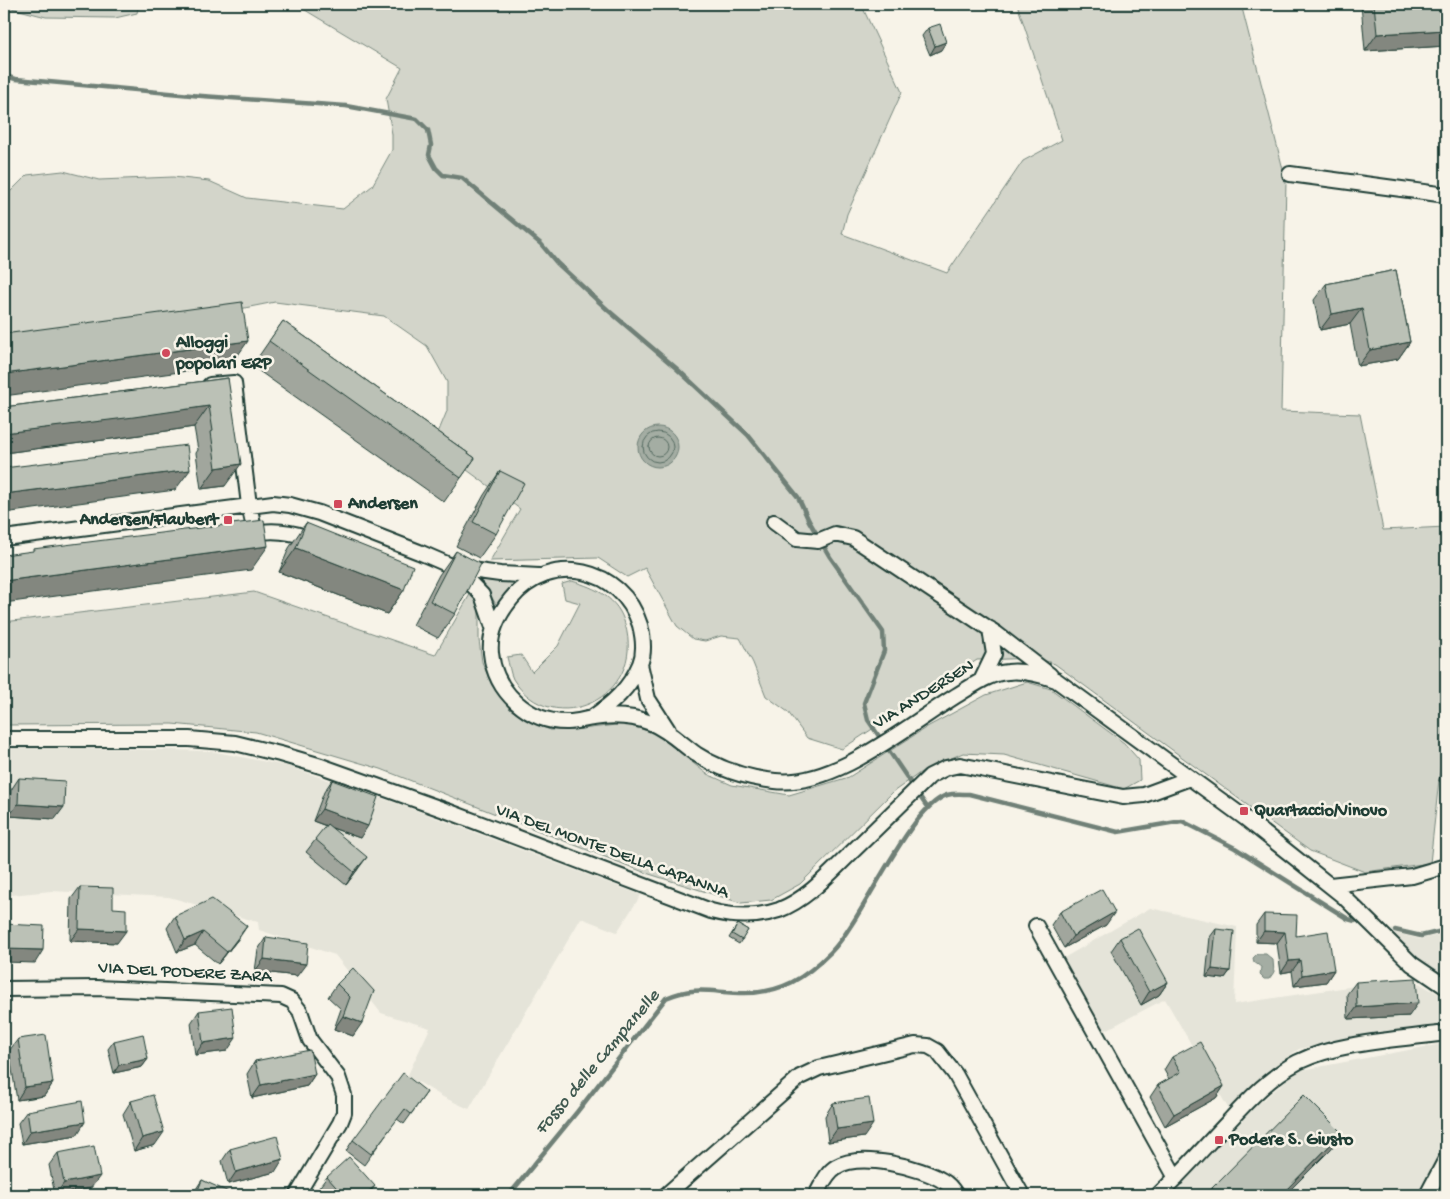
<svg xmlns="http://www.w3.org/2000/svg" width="1450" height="1199" viewBox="0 0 1450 1199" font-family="'Gochi Hand',sans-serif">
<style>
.built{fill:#e5e4d9}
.green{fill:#d3d5ca;stroke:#79897f}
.water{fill:#a4ada3;stroke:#6f8077}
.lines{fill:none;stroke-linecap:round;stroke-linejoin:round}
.shore{stroke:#546a60;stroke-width:1}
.stream{stroke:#6f8077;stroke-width:4.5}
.minor-casing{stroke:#1f3d34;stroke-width:18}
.minor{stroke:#f7f3e8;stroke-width:14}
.wall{fill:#a1a69d;stroke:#1f3d34}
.shaded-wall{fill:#83877f;stroke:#1f3d34}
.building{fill:#bbc1b6;stroke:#1f3d34}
.poi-dot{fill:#d1495b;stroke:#f7f3e8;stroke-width:2}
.labels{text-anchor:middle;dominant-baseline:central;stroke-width:5;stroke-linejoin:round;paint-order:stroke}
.poi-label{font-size:18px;font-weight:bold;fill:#1f3d34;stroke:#f7f3e8;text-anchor:start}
.street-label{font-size:18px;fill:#1f3d34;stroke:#f7f3e8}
.water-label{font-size:19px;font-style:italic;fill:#405950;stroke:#f7f3e8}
</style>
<rect width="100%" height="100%" fill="#f7f3e8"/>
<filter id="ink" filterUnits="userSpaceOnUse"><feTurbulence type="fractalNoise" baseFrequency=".02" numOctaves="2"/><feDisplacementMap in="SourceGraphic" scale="10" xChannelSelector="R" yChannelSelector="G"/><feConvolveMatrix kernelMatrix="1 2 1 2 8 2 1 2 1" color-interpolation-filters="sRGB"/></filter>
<g filter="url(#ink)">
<path class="built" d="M4,746L211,751L287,766L407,807L641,895L617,932L581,918L469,1109L443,1097L420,1083L406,1079L430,1028L381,1013L335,955L259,930L258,922L169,897L51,891L11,895L4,888Z
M1150,908L1237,927L1234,1004L1409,978L1446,998V1026L1345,1040L1299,1049L1277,1064L1228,1108L1165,999L1104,1031L1062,959Z
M1396,933L1419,939L1446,934V981L1424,966L1390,936Z
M1446,1043V1146L1420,1195H1171L1256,1106L1297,1071Z"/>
<path class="green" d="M4,4H139L137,13L115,18L46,17L4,6Z
M295,4H861L902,92L847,214L842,234L947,273L1023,161L1062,140L1017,4H1241L1286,181L1281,411L1360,414L1383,530L1446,527V715L1430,863L1365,872L1310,851L1055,664L1037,658L977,660L842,749L807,738L788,712L766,696L753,663L740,638L721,636L705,641L693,639L677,626L645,568L627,577L598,558L490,561L520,509L433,445L447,411V382L427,346L384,316L275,302L194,318L4,349V198L27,175L63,171L99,180L173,177L209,181L247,198L343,209L372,186L392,150V134L386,99L402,68Z
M481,580L517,583L505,594L497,606Z
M572,581C596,588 618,598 625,624C647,697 552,742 513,679C510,673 509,664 507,657L521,655L532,672L558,646L580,603L565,599L562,584Z
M472,591L479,604V640L482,662L492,685L500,697L510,709L526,720L550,730H574L624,724L655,733L707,774L732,785L789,795L849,777L927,727L986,695L1027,682L1051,689L1124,743L1139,760L1140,780L1124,789L1004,755L963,753L924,770L893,792L800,884L771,900L741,903L646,873L381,769L256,732L172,724L4,725V622L254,592L435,655Z"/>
<path class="water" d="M638 447a20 20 0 1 1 40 0a20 20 0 1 1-40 0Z
M1257,954H1266L1273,960L1274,972L1269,979H1264L1260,975L1261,967L1254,962L1253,958Z"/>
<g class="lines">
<path class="shore" d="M643 447a15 15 0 1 1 30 0a15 15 0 1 1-30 0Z
M649 447a9 9 0 1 1 18 0a9 9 0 1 1-18 0Z"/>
<path class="stream" d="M4,76L16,79L202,96L346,106L417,119L428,130L431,145L429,155L436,168L443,175L462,178L541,244L557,263L609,311L676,368L748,435L798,497L809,521L830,557L883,632L884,651L864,703L868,720L927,807
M1395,930L1421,936L1446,930
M509,1195L577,1112L666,998C697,985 713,993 744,993C782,993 805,978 831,952C864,918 908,808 947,795C954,793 962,794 969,794L1118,832L1182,821L1235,848L1348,919L1355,921"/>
<defs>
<path id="minor" d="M1290,174L1446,195
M210,385L234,383L249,505L255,532
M774,522L797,539L818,541L835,534L853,538L997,634L1050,675
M247,534C272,529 291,531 314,540
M4,538L273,503L290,505L319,513L419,552L456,568L500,574L539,576
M458,570L482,595L493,627
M640,664L648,699L668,730
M981,681L994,654L990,629
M591,718C612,704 630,688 640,664C645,652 643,637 640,625C622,567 550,551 511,599C498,615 489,632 491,653C495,692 529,723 568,722C577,722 585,719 593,718C612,715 633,716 651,723C668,730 681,743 696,754C719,769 747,778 775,781C835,788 909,724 959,694C974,685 990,673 1008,672C1024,670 1041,675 1056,680L1245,818L1343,896L1412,964L1446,987
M4,739H189L235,743L280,754L321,766L450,812L711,911C734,917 756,918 779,910C808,899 831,872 853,851C879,826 904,801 930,776L946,768L960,765L1123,797L1144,795L1190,778
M1330,885L1412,876L1446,866
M1036,926L1176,1178
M4,989L97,988L281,996L292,1001L300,1011L310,1040L338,1077L344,1095V1113L340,1123L297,1195
M666,1195L800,1077L819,1068L915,1045L928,1046L937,1051L955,1074L1022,1195
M816,1195C822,1185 826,1173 836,1167C860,1152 921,1167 943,1181C949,1184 953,1190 956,1195
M1158,1195C1183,1172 1205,1146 1229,1121C1249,1099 1271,1076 1298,1062C1339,1042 1401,1039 1446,1033
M1427,1195L1446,1159"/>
</defs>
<use href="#minor" class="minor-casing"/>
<use href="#minor" class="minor"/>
</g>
<path class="wall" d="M1361,4H1446V46L1365,51Z
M928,28L941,50L930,55L922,36Z
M1396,270L1410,342L1398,359L1358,366L1350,324L1320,330L1314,300L1326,284Z
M283,321L475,458L444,502L252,366Z
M228,378L225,486L201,489L196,453L198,450L194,427L119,438L4,453V407Z
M500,471L496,534L479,558L456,546L484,495Z
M306,523L404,590L387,614L279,572L289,548Z
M456,551L455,614L438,638L413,625L439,575Z
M1446,757V782L1439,781L1442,763Z
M19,778L55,819L9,816L11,790Z
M332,780L360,838L332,828L358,869L346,885L306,852L326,826L313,821L324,792Z
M80,887L113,908L117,943L70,941L71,899Z
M1060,912L1106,925L1064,948L1051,925Z
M1264,914L1296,936L1334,970L1326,982L1294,986L1292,971L1281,973L1277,943L1256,942V925Z
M175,916L239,938L218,964L195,945L177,952L167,928Z
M738,924L748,930L739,944L729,938Z
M1216,929L1230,971L1224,979L1206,977L1210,937Z
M266,937L297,976L255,971L258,950Z
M1120,938L1168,982L1159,995L1141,1005L1111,951Z
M1356,982L1409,1016L1348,1019L1347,994Z
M337,984L374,991L353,1036L334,1029L341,1009L328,997Z
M199,1011L227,1051L195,1055L191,1023Z
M18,1039L53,1083L44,1096L17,1100L9,1051Z
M114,1041L148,1059L142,1067L114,1073L108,1049Z
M1172,1057L1224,1086L1216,1098L1165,1126L1150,1097L1158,1085L1169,1079L1164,1070Z
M255,1061L315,1074L307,1086L252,1098L247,1074Z
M427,1092L404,1124L397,1119L364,1165L346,1151L353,1140Z
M131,1101L155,1145L134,1151L123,1114Z
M833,1103L864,1137L828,1142L825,1116Z
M27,1111L77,1135L22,1144L18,1123Z
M230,1149L275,1172L228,1184L222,1161Z
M1331,1149L1285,1195H1207L1212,1188Z
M58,1153L91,1188L55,1195L49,1165Z
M327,1177L368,1195H324L318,1189Z
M202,1180L230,1195H192Z"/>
<path class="shaded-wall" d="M1446,30V46L1365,51L1377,34Z
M946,42L941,50L930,55L935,46Z
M1362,308L1350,324L1320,330L1332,314Z
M248,341L231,365L4,396V374Z
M1410,342L1398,359L1358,366L1370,350Z
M209,406L194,427L119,438L4,453V433Z
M241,464L225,486L201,489L216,468Z
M190,470L175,490L4,513V494Z
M268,546L251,570L4,603V581Z
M296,548L404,590L387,614L279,572Z
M1445,772H1446V782L1439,781Z
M18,804L64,807L55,819L9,816Z
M322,809L368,826L360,838L313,821Z
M367,857L346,885L354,872Z
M1115,912L1106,925L1064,948L1073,936Z
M247,926L239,938L218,964L227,952Z
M79,929L126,931L117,943L70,941Z
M1264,931L1285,932L1277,943L1256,942Z
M203,932L195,945L177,952L185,940Z
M4,949L43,950L35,963L4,962Z
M264,959L306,964L297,976L255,971Z
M1300,960L1292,971L1281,973L1289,961Z
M1212,969L1230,971L1224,979L1206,977Z
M1334,970L1326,982L1294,986L1302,975Z
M1168,982L1159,995L1141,1005L1149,992Z
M1418,1003L1409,1016L1348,1019L1357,1007Z
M343,1016L362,1023L353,1036L334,1029Z
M236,1038L227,1051L195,1055L203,1043Z
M148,1059L142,1067L114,1073L119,1065Z
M315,1074L307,1086L252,1098L261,1085Z
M53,1083L44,1096L17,1100L25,1087Z
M1224,1086L1216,1098L1165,1126L1174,1114Z
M85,1122L77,1135L22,1144L30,1131Z
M873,1124L864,1137L828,1142L837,1129Z
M164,1132L155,1145L134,1151L142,1138Z
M1342,1133L1331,1149L1285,1195H1281Z
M283,1159L275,1172L228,1184L236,1172Z
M100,1176L91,1188L55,1195L64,1183Z
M375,1186L368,1195H364Z"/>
<path class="building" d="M1374,4H1446V30L1377,34Z
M940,24L946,42L935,46L928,28Z
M1396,270L1410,342L1370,350L1362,308L1332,314L1326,284Z
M242,302L248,341L4,374V334Z
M283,321L475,458L461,478L269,341Z
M228,378L241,464L216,468L211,432L213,431L209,406L134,417L4,433V407Z
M187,445L190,470L4,494V468Z
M500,471L524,483L496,534L473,522Z
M264,520L268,546L4,581V555L33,551V549Z
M306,523L413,566L404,590L296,548Z
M456,551L481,564L455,614L430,601Z
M19,778L65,781L64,807L18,804Z
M332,780L378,797L368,826L322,809Z
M327,824L367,857L354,872L315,839Z
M80,887L113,888V908L126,909V931L79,929Z
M1102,889L1115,912L1073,936L1060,912Z
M212,899L247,926L227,952L203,932L185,940L175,916Z
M1264,914L1297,915L1296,936L1328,931L1334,970L1302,975L1300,960L1289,961L1285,932L1264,931Z
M4,924L44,926L43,950L4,949Z
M738,924L748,930L742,940L732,934Z
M1138,928L1168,982L1149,992L1120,938Z
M1216,929L1234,931L1230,971L1212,969Z
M266,937L308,943L306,964L264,959Z
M353,968L374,991L362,1023L343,1016L350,997L337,984Z
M1416,978L1418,1003L1357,1007L1356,982Z
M232,1007L236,1038L203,1043L199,1011Z
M143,1034L148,1059L119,1065L114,1041Z
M46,1035L53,1083L25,1087L18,1039Z
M1200,1042L1224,1086L1174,1114L1158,1085L1181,1072L1172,1057Z
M310,1050L315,1074L261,1085L255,1061Z
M403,1073L427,1092L411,1114L405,1109L371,1154L353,1140Z
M153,1095L164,1132L142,1138L131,1101Z
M1304,1095L1342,1133L1281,1195H1219L1212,1188Z
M869,1098L873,1124L837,1129L833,1103Z
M82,1101L85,1122L30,1131L27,1111Z
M277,1136L283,1159L236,1172L230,1149Z
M94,1146L100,1176L64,1183L58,1153Z
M349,1157L375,1186L364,1195H343L327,1177Z
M202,1180L231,1193L230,1195H196Z
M1349,1188L1357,1195H1343Z
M1373,1192L1376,1195H1370Z"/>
</g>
<g class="poi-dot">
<circle cx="166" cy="353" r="5"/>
<rect x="333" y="499" width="10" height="10" rx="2.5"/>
<rect x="223" y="515" width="10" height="10" rx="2.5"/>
<rect x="1239" y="806" width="10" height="10" rx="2.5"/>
<rect x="1214" y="1135" width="10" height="10" rx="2.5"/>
</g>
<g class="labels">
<g class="poi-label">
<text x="176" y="343">Alloggi<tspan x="176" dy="21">popolari ERP</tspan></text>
<text x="348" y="504">Andersen</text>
<text x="218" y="520" text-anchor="end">Andersen/Flaubert</text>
<text x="1254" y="811">Quartaccio/Vinovo</text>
<text x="1229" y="1140">Podere S. Giusto</text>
</g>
<g class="street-label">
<text transform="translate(924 695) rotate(-32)">VIA ANDERSEN</text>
<text transform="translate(612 852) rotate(20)">VIA DEL MONTE DELLA CAPANNA</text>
<text transform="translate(185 973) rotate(3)">VIA DEL PODERE ZARA</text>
</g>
<g class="water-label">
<text transform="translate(598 1063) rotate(-50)">Fosso delle Campanelle</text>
</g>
</g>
<rect width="1450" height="1199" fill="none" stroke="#f7f3e8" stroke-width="20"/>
<rect x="10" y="10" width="1430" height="1179" fill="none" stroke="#1f3d34" stroke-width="2" filter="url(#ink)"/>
</svg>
